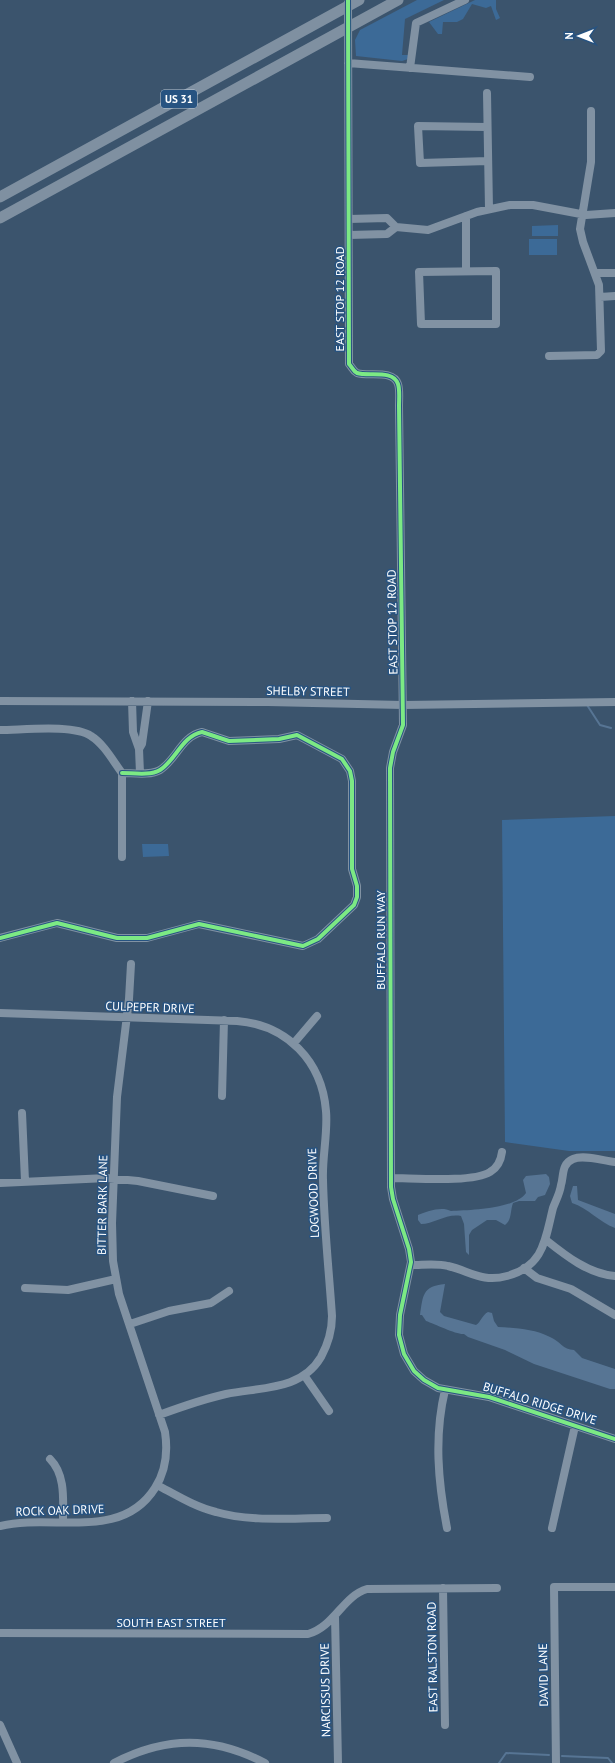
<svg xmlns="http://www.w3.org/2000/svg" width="615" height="1763" viewBox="0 0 615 1763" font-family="'PT Sans',sans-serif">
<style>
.green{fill:#3c6a97}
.water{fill:#577594}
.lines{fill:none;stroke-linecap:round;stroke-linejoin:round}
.stream{stroke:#577594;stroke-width:2}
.minor{stroke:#8192a3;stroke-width:8}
.major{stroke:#7f90a1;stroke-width:11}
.cycleway-casing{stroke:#275381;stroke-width:6}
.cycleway{stroke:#7ce984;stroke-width:4}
.labels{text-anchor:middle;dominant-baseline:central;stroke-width:3;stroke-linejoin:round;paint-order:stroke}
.shield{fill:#275381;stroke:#becbd9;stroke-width:1}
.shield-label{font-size:11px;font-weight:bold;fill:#fff}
.street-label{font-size:12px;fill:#fff;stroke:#275381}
</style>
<rect width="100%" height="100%" fill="#3b546d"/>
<path class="green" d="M417,0H444L405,19L402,55H409L408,59L402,61L356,56L355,40L360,30Z
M475,0H496V9L500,18L496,20L491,6L486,8L472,4L463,19L457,22H443L442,34H438L429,22Z
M558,225V236H532V226Z
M529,239H557V255H529Z
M615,816V1151H569L505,1142L502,820Z
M142,844H168L169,856L143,857Z"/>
<path class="water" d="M546,1174L549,1177L550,1184L545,1195L538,1197L535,1201H519L513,1203C510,1211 512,1220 505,1225L496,1220H487L472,1230L469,1235V1255L466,1252L464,1224L461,1216C447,1213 434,1224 421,1224L418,1220V1215C427,1211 442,1206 451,1211C470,1210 515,1209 526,1193L523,1180L526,1176Z
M573,1186H577L578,1200L615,1214V1228C599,1222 588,1208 572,1203L570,1196Z
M445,1284L440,1312L444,1316L476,1325C481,1322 482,1315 488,1312L492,1313L494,1321L498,1327C516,1328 534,1329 550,1337C560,1341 563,1350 574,1350L582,1358L615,1369V1389H610L534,1364L505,1350L468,1337L464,1334C457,1335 435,1324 426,1321L422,1315H420C423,1296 422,1286 445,1284Z"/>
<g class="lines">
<path class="stream" d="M587,705L600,725L611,728
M562,1756L608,1758L612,1763
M499,1763L506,1753L549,1755"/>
<path class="minor" d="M348,3L349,364C352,367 353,371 357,373C368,377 393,369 398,384C400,390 399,399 399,406L403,725L393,752L390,768L391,1187L393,1199L409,1249L411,1262L400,1315L399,1335L404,1354L414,1371L424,1380L438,1388L489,1397L615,1439
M348,63L530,77
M410,68L416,23L465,0
M487,93L489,209
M487,127L418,126L420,163L488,161
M466,216V271
M349,219L387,218L396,227
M349,235L387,234L396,227L428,230L477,212L510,205H533L586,215L615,213
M496,271V324H421L419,272Z
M596,273H615
M600,297L615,296
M549,356L597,355L601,351L599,285L583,242L580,229L591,162V111
M0,701L268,702L403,705L615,702
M132,701L133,732L139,749L142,744L148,701
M0,730C22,730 74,724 91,736C104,744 113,761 122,773
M139,749L140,773
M122,857V773
M0,938L57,923L117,938H147L199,924L303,946L318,939L354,905L357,897V886L352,869V781L350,771L342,759L297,735L279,739L229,741L202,732C182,736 176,760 160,770C150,776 133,773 122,773
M0,1013L237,1021C287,1025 322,1061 326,1111C328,1133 322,1157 323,1180C324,1226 329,1271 332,1316C332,1331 328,1344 321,1357C301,1391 260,1387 226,1394C203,1399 181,1407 159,1415
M294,1043L317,1016
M222,1096L224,1020
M22,1113L25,1181
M391,1178C413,1178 473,1183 490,1172C497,1168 501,1160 502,1152
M0,1183L107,1178L138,1181L213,1196
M546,1240C566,1256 589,1274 615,1276
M411,1265C423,1265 437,1263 448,1266C470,1271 482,1283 507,1276C544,1266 545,1240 553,1208C556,1200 560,1193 561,1185C564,1176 561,1164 573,1159C584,1154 603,1161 615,1162
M524,1268L537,1278L571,1289L615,1315
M25,1288L68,1290L116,1279
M130,1324L169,1311L211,1303L229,1291
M304,1375L329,1411
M445,1390C434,1436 438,1482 447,1528
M50,1459C66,1475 63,1501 63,1522
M157,1485C176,1495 195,1507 216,1512C251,1522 290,1518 327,1518
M0,1526C52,1513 121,1542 155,1488C166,1471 168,1452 165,1432L119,1294L113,1261L112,1223L117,1097L129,999L131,964
M552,1528L575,1426
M443,1588L445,1725
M335,1616L338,1763
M0,1633L308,1634C334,1627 343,1596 367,1589L497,1588
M0,1725L17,1763
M114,1763C166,1736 213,1736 265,1763
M556,1763L554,1587H615"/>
<path class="major" d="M0,197L359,0
M0,218L398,0"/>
<defs>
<path id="cycleway" d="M348,0L349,364C352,367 353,371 357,373C368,377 393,369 398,384C400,390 399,399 399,406L403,725L393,752L390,768L391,1187L393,1199L409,1249L411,1262L400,1315L399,1335L404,1354L414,1371L424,1380L438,1388L489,1397L615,1439
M0,938L57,923L117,938H147L199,924L303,946L318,939L354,905L357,897V886L352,869V781L350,771L342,759L297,735L279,739L229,741L202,732C182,736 176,760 160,770C150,776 133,773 122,773"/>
</defs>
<use href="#cycleway" class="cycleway-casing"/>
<use href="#cycleway" class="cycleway"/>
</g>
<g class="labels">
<rect class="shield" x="161" y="90" width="36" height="18" rx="3"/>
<g class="shield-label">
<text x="179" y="99">US 31</text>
</g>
<g class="street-label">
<text transform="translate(339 299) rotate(-90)">EAST STOP 12 ROAD</text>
<text transform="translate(392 622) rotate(-91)">EAST STOP 12 ROAD</text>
<text transform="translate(308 691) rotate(1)">SHELBY STREET</text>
<text transform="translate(380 940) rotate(-90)">BUFFALO RUN WAY</text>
<text transform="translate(150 1007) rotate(2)">CULPEPER DRIVE</text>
<text transform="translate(313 1193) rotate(-92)">LOGWOOD DRIVE</text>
<text transform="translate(102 1205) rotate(-89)">BITTER BARK LANE</text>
<text transform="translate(540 1403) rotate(17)">BUFFALO RIDGE DRIVE</text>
<text transform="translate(60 1510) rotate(-2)">ROCK OAK DRIVE</text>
<text x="171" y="1622">SOUTH EAST STREET</text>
<text transform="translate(432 1657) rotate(-91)">EAST RALSTON ROAD</text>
<text transform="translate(543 1675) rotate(-91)">DAVID LANE</text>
<text transform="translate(325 1690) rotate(-91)">NARCISSUS DRIVE</text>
</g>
</g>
<g transform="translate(579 36) rotate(270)" stroke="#275381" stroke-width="3" paint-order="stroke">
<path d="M0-3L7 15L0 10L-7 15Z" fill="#ffffff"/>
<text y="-6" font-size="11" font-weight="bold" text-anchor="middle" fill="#ffffff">N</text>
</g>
</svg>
